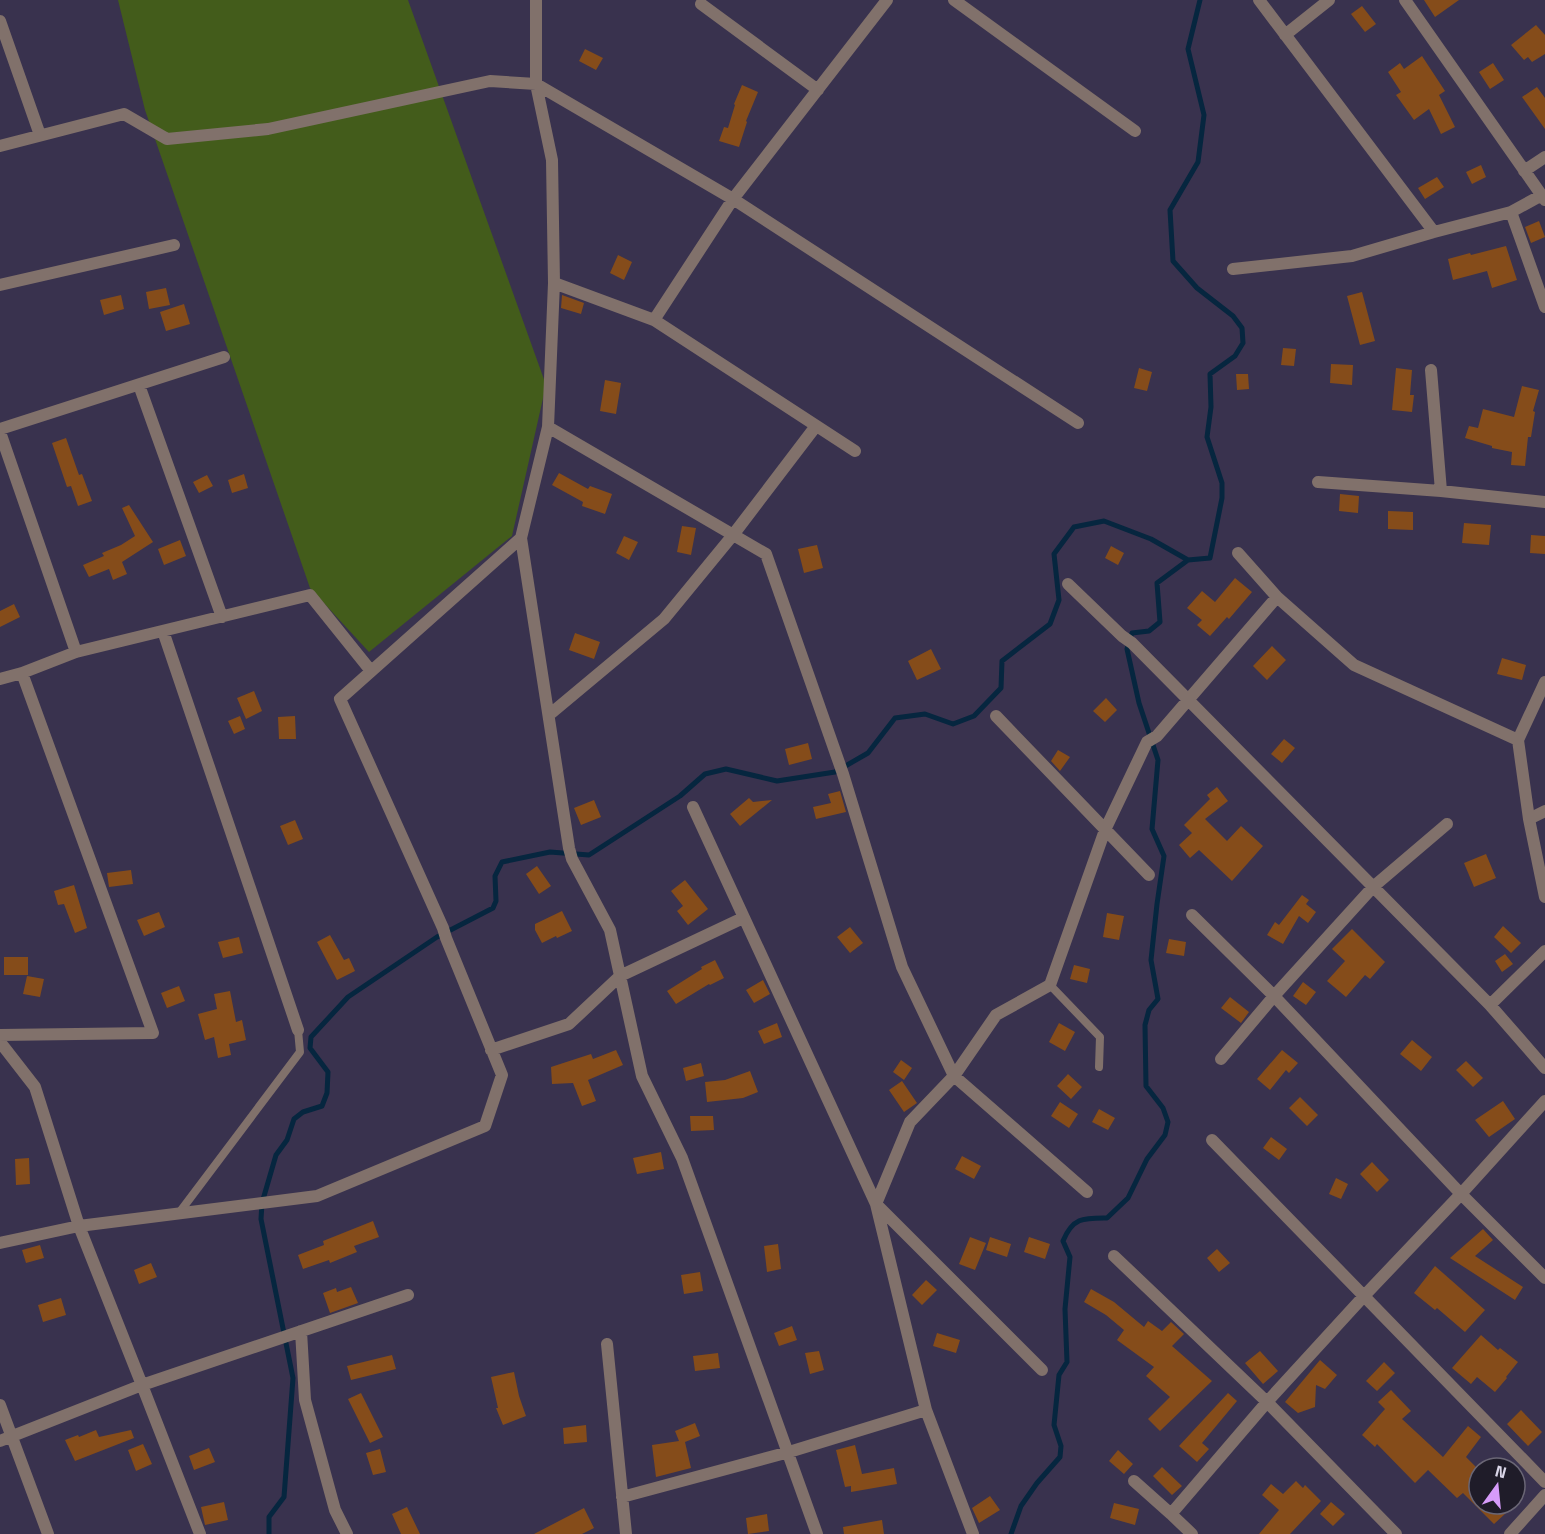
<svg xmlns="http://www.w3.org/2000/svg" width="1545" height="1534" viewBox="0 0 1545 1534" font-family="'Titillium Web',sans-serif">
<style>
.green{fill:#435c1b}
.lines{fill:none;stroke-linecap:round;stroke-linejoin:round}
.stream{stroke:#06263f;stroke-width:5}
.building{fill:#854c1a}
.lane{stroke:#81716b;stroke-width:8}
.street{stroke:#81716b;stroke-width:12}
</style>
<rect width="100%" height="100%" fill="#39324e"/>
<path class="green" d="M118,0H408L546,385L512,536L369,652L310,588L145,110Z"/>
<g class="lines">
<path class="stream" d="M269,1534V1517L284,1497L293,1378L261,1219L262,1203L276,1155L287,1140L294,1119L303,1112L322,1106L327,1093L328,1072L310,1048L311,1037L348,997L437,937L493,908L496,901L495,876L502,862L550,852L589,855L680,796L705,774L726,769L777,781L835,772L868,753L895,718L925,714L953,724L974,716L1001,688L1002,661L1050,624L1059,600L1054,554L1074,527L1104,521L1151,539L1188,560
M1011,1534L1021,1506L1037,1483L1060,1457L1061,1446L1054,1425L1059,1375L1067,1362L1065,1309L1070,1257L1063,1241C1073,1217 1084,1218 1107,1218L1128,1198L1147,1159L1165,1135L1168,1122L1163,1108L1146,1086L1145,1025L1149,1010L1158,999L1151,960L1157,904L1164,856L1152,829L1158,760L1139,703L1127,649L1132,633L1149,631L1160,622L1157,583L1188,560L1210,558L1222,498V483L1207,437L1211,407L1210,374L1235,356L1243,343L1242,328L1233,316L1197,288L1173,261L1170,210L1198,162L1204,115L1188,49L1200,0"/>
</g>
<path class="building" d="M1424,0H1459L1435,17Z
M1362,6L1376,24L1365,32L1351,14Z
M1536,25L1545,35V54L1532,62L1528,57L1524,60L1511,45Z
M585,49L603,58L596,70L579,61Z
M1422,56L1445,91L1439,95L1455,127L1441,134L1429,109L1414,120L1396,95L1401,92L1388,72L1400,63L1404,69Z
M1493,63L1504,80L1490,89L1479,72Z
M742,85L758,92L746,121L747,122L739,147L719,141L724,127L728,128L735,105L734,104Z
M1537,87L1545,98V129L1522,97Z
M1481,165L1486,177L1472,184L1466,172Z
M1437,177L1444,187L1425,199L1418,188Z
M1539,221L1545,237L1531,243L1525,227Z
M1506,246L1517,280L1492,288L1487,271L1453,280L1448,259L1470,253L1471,255Z
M618,255L632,262L624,280L610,273Z
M166,288L170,305L149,309L146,292Z
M1362,292L1375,341L1360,345L1347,296Z
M121,295L124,309L104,315L100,300Z
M562,295L584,303L581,314L561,308Z
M184,304L190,324L166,331L160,312Z
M1283,348L1296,349L1294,366L1281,365Z
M1331,364L1353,365L1352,385L1330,383Z
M1139,368L1152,372L1147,391L1134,388Z
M1396,368L1412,370L1410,395H1414L1412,412L1392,410Z
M1236,374H1248L1249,389L1237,390Z
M605,380L621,383L616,414L600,411Z
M1522,386L1539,390L1533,411L1535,412L1531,437H1528L1525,466L1511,465L1512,452L1492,448V446L1465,438L1469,426L1478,428L1483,409L1514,417Z
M66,438L79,475L82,474L92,501L78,506L71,486L67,487L52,443Z
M559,473L588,489L590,486L612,494L605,514L582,506L583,502L552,485Z
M244,474L248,488L232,493L228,480Z
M207,475L213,486L199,493L193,482Z
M1340,494L1359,496L1358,513L1339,511Z
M129,505L153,542L122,562L127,574L113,580L109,569L89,577L83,565L104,556L102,553L121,545L135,536L122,508Z
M1388,511L1413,512V530L1388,529Z
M1464,523L1491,525L1489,545L1462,543Z
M682,526L696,528L691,555L677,552Z
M1531,535L1545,536V554L1530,553Z
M624,536L638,542L629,560L616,553Z
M180,540L186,556L164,565L158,549Z
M817,545L823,568L804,573L798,549Z
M1111,546L1124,553L1118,565L1105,558Z
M1235,578L1252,592L1229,619L1227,617L1210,636L1197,625L1202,620L1187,608L1202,591L1215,602Z
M14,604L20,617L0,627V611Z
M575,633L600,642L594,659L569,650Z
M1272,646L1286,660L1267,680L1253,666Z
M931,649L941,669L917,680L908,661Z
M1502,658L1526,665L1522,680L1497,674Z
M254,691L262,711L246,719L237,698Z
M1106,698L1117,710L1105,722L1093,711Z
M240,716L245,729L234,734L228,721Z
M295,716L296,739H279L278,717Z
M1284,739L1295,748L1282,763L1271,754Z
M808,743L812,759L789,765L785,749Z
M1058,750L1070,757L1060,771L1051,761Z
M1217,787L1228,801L1205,819L1227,841L1241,826L1263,846L1232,881L1199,850L1190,858L1179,845L1192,833L1184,825L1210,799L1207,795Z
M840,791L846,812L816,819L813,807L831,803L828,794Z
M749,798L753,802L772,800L740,826L730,814Z
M594,800L601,817L581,825L574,808Z
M295,820L303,839L288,845L280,826Z
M1486,854L1496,878L1474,887L1464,863Z
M537,866L551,886L539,894L526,874Z
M131,870L133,884L109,887L107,873Z
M685,880L708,909L688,925L677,911L683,906L671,891Z
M74,885L87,928L75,933L64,904L58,905L54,891Z
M1302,895L1309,900L1306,904L1316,912L1308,923L1299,916L1283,944L1267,935L1275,922L1279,925Z
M562,911L572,931L557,938L556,936L542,943L535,930V924Z
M159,912L165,927L144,936L137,920Z
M1107,913L1124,916L1119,940L1103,937Z
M1503,926L1521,943L1511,953L1494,937Z
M850,927L863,943L850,953L837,937Z
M1352,929L1385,962L1370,979L1365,975L1346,997L1327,981L1345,961L1332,949Z
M330,935L344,960L349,958L355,971L337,980L317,942Z
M239,937L243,953L223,958L218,942Z
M1169,939L1186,942L1184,956L1166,953Z
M1505,954L1513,964L1502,972L1495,961Z
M4,957H28V975H4Z
M715,960L724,978L710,985L709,984L676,1004L667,991L702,969L701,967Z
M1074,965L1090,969L1087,983L1070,979Z
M27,976L44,979L40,997L23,994Z
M763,980L770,994L754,1003L746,990Z
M1303,982L1316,992L1306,1005L1293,996Z
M179,986L185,1001L167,1008L161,993Z
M230,991L236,1022L242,1020L246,1040L229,1044L231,1055L218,1058L214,1037L205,1040L198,1014L217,1009L214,994Z
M1230,997L1249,1012L1241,1023L1221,1008Z
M777,1023L782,1037L764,1044L758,1031Z
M1059,1023L1075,1032L1065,1051L1049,1042Z
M1412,1040L1432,1057L1421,1071L1400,1054Z
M616,1050L623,1065L588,1080L596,1101L582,1106L573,1083L552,1084L551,1067L591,1054L593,1059Z
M1282,1050L1298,1063L1289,1073L1286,1070L1270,1090L1257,1079Z
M901,1060L912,1068L904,1080L893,1072Z
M1466,1061L1483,1078L1473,1087L1456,1070Z
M701,1063L704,1076L686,1081L683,1068Z
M750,1071L758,1092L743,1098L707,1102L705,1082L725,1080Z
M1068,1074L1082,1087L1071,1099L1057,1086Z
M902,1081L917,1103L904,1112L889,1090Z
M1300,1097L1318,1115L1307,1126L1289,1108Z
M1503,1101L1515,1119L1489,1137L1475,1120Z
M1060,1102L1078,1114L1069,1128L1051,1116Z
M1099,1109L1115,1118L1108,1130L1092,1122Z
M690,1116H713L714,1130L691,1131Z
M1271,1137L1287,1149L1279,1160L1263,1148Z
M661,1152L664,1169L637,1174L633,1158Z
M962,1156L981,1166L974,1179L955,1169Z
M29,1158L30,1184L16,1185L15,1159Z
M1372,1162L1389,1180L1377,1192L1360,1174Z
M1336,1178L1348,1184L1341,1199L1329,1194Z
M373,1221L379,1237L354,1246L357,1252L330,1263L329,1260L303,1269L298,1255L324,1245L323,1241Z
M1483,1229L1493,1240L1475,1256L1523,1287L1515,1300L1450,1258Z
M970,1237L986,1243L975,1270L959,1264Z
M990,1237L1011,1244L1007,1257L986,1250Z
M1029,1237L1050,1244L1045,1259L1024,1252Z
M778,1244L781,1269L767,1272L764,1246Z
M40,1245L44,1258L26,1263L22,1250Z
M1217,1249L1230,1263L1219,1272L1207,1258Z
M151,1263L157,1277L139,1284L134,1270Z
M1435,1266L1485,1310L1465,1332L1437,1308L1435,1310L1414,1293Z
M700,1272L703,1291L684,1294L681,1275Z
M926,1280L937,1290L922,1305L912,1295Z
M351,1287L358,1303L330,1313L323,1293L336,1288L337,1292Z
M1091,1289L1114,1302L1144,1327L1148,1321L1162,1331L1171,1322L1184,1334L1172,1346L1212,1381L1160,1431L1148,1419L1170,1397L1146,1376L1154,1367L1117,1340L1124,1330L1106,1315L1084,1302Z
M61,1298L66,1315L43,1322L38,1305Z
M792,1326L797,1340L779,1346L774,1333Z
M937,1333L960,1340L956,1353L933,1346Z
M1481,1335L1498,1350L1500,1348L1518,1362L1506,1377L1507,1378L1495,1392L1477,1377L1471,1384L1452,1368Z
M819,1351L824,1370L810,1374L805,1353Z
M1260,1351L1278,1371L1263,1384L1245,1363Z
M718,1353L720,1368L695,1371L693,1356Z
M392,1355L396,1369L351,1380L347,1366Z
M1320,1360L1337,1375L1325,1389L1316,1385L1315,1407L1298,1413L1285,1402Z
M1384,1362L1395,1373L1377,1391L1366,1381Z
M514,1372L519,1396L526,1416L503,1425L496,1408H498L491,1377Z
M1391,1390L1411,1411L1402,1419L1443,1457L1468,1426L1481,1437L1466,1457L1479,1470V1504H1497L1506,1513L1494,1524L1463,1493L1457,1498L1428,1470L1415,1483L1377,1444L1375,1447L1362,1435L1385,1409L1378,1402Z
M361,1393L383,1437L370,1443L348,1399Z
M1228,1393L1237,1401L1202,1443L1209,1449L1197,1462L1179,1446Z
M1521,1410L1542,1432L1528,1446L1507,1424Z
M695,1423L700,1436L685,1442L691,1468L656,1477L652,1445L679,1441L675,1431Z
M586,1425L587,1442L564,1444L563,1428Z
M96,1430L99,1437L131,1430L134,1438L75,1461L65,1440L78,1435L79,1437Z
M143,1444L152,1464L136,1471L128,1450Z
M855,1445L862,1474L894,1468L897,1484L851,1492V1486L845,1487L836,1450Z
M209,1448L215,1462L194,1470L189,1456Z
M380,1449L386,1472L373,1475L366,1453Z
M1118,1450L1133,1464L1124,1474L1109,1461Z
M1162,1467L1182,1486L1172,1495L1153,1476Z
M1296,1481L1303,1488L1305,1485L1321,1501L1290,1534H1259L1279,1510L1262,1495L1271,1484L1283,1494Z
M990,1496L1000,1510L979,1523L972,1508Z
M224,1502L228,1520L205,1525L201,1507Z
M1331,1502L1345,1514L1333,1526L1320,1514Z
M1114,1503L1139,1509L1135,1525L1110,1518Z
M407,1507L420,1534H401L392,1514Z
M584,1508L594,1528L582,1534H534Z
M767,1514L769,1531L748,1534L746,1518Z
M882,1520L884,1534H844L843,1527Z"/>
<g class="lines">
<path class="lane" d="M1050,985L1100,1037L1099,1067
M179,1213L300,1052L298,1030"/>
<path class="street" d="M954,0L1135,131
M1259,0L1434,232
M1405,0L1545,200
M701,4L818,90
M0,21L40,135
M1285,35L1329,0
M0,146L124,114L167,139L268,129L490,81L536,84L733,199L1078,423
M1524,171L1545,157
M1511,212L1545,307
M1233,269L1352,256L1434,232L1511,212L1542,195
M554,283L654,320L855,451
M0,285L174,245
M654,320L733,199L887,0
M1431,370L1441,491
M139,385L222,617
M548,427L766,554L843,774L902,967L954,1076L1087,1192
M0,429L224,357
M0,432L76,652
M1318,482L1441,491L1545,502
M521,538L569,848L572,859L610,930L642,1076L682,1158L817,1534
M1238,553L1277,597L1354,665L1518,740
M1068,584L1122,636L1132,643L1490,1005L1545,1068
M163,631L298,1030
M0,679L22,673L76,652L310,595L371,671
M1545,682L1518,740L1529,819L1545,897
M549,715L664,619L733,535L816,426
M996,716L1149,875
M693,807L876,1204L926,1410L973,1534
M1529,819L1545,811
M1192,915L1274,996L1461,1194L1545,1278
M1490,1005L1545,951
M0,1035L153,1033L22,673
M0,1042L35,1087L79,1226L142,1385L200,1534
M491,1050L569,1024L620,976L743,918
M1221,1059L1274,996L1373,887L1447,824
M1212,1140L1545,1482
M0,1243L79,1226L317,1196L485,1126L502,1075L446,938L443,928L340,699L521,538L548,427L554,283L552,160L536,84V0
M1114,1256L1267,1402L1396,1534
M301,1331L305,1400L335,1510L347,1534
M607,1344L626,1534
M1042,1370L876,1204L910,1122L954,1076L996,1015L1050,985L1105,830L1147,742L1157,736L1277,597
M0,1405L48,1534
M0,1441L142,1385L408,1295
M1134,1481L1171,1514L1192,1534
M622,1497L789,1452L926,1410
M1171,1514L1267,1402L1364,1296L1461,1194L1545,1101
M1510,1534L1545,1495"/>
</g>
<g transform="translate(1497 1486) rotate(15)"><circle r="28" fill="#1f1c29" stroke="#6a6675" stroke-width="1.5"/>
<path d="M0-4.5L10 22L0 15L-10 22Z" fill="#d69bfa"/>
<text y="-9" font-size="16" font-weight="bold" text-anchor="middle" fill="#dad6e8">N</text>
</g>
</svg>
